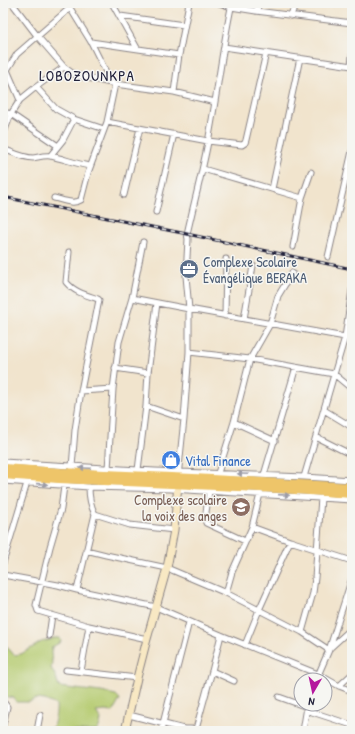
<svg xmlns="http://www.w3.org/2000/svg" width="355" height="734" viewBox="0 0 355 734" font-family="'Patrick Hand',sans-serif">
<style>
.green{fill:#b5cb6f;stroke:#6c7655}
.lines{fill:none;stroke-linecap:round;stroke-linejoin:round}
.minor-casing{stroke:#8a8384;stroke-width:7}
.secondary-casing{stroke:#8a8384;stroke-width:9}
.trunk-casing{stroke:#8a8384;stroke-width:10}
.minor{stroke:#fff;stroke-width:5}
.secondary{stroke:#f8e8c3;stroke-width:7}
.trunk{stroke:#eec569;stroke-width:8}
.rail-casing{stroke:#22223b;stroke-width:3}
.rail{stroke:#f6f6f2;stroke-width:1.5;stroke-dasharray:4.5;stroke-linecap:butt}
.oneway{fill:#9c9ca7}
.labels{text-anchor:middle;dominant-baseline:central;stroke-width:3;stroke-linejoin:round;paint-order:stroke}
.service-label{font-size:14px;fill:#4e5e75;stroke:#f6f6f2;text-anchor:start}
.shop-label{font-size:14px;fill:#366cbe;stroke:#f6f6f2;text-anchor:start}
.education-label{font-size:14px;fill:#785e54;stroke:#f6f6f2;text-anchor:end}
.neighbourhood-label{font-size:15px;letter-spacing:1px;fill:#22223b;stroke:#f6f6f2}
</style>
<rect width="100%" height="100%" fill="#f6f6f2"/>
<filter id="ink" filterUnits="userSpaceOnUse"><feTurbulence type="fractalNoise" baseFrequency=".025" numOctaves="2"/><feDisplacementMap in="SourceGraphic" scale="8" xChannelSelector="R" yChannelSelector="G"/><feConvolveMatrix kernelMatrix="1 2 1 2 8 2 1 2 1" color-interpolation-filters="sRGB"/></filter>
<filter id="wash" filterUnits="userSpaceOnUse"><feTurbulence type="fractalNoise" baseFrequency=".012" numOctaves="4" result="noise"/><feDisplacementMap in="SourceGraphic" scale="16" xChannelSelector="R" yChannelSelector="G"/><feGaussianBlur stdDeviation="0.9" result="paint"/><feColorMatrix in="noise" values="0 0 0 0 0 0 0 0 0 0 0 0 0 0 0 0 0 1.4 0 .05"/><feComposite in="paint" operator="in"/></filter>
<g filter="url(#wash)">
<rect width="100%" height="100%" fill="#f1e4cd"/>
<path class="green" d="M54,638H60L61,642L52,647L51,653L52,662L51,668L56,677L59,687L101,692L116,695L120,699L117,705L113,712L105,711L96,712L101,719L100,725L97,731H52C54,722 57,714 56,705L45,700L36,699L29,702H16L14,698L3,696V642L14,655L21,654L35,646L41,642L50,640Z"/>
</g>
<g filter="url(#ink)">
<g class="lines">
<defs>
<path id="minor" d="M12,3L38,37L64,67L75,75L115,84L174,92L215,102
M67,3L91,42L111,82
M112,3L137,48
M219,3L231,7L256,11L352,23
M256,11L260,3
M120,16L184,25
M290,16L297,3
M91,42L179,55
M224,47L352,66
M351,66L352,56
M7,70L17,54L70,8
M3,71L7,70L20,100
M36,87L56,109L74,119L104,129
M174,92L179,55L189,3
M3,112L11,114L3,135
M107,122L208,141L242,145L245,143L246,140L266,53
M58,146L11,114L20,100L36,87L64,67
M3,149C12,152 23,158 33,158C39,157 44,155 51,156C64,159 77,164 90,166
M50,156L63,140L74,119
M203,169L302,198
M272,189L300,58
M124,195L140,128
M54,198C63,200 73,205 81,200L88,173L107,122L115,84
M156,212L174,134
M293,247L302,198L311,172
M69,252L66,282C74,292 86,295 98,299L99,300L81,391L75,430L72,467
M328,257L352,151
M132,298L189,309L345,337L352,340
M225,316L226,259
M244,319L253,266
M189,352L250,359L334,374L352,389
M115,368L148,373
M81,391L113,389
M146,406L184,419
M324,410L352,427
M234,422L275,441
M316,437L352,455
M3,462L155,471L304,477L352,480
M108,469L113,389L119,342L132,298L143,242
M138,470L146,406L148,373L157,303
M218,473L234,422L250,359L270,324L278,296L292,273
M264,475L296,367
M178,477L184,419L189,352V309L186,276L188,239L187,234C194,203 202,173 208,142C217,96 222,49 232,3
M304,477L345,337L352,290
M349,480L352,473
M3,481L89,487L171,489L352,500
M64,486L61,509L50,547L36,605L38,611L89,626L147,639
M209,492L205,519L206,523L245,541
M95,514L130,525L174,530
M252,527L290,541L352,561
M86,550L106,555L167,568L226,593L259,610L302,632L329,650
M3,563L27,483
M3,575L58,585L77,590L156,607L221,635L318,674L339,686L352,691
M77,590L95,514C90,505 89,497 89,487
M226,593L232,572L252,527L260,494
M302,632L313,593L315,578L321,498
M49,636L52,615
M245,645L259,610L290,541
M329,649L352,628
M66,670L137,678
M81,671L89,626
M212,671L234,681
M316,680L329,650L352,578
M339,686L352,674
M279,697L307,707
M3,702L5,704L7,707L3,725
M306,710L352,725
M129,715L184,729H196L201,731
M196,729L212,671L221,635
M37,731L40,715
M161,731L189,622
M303,731L307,707"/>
<path id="secondary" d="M125,731L137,678L147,639L167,568L174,530L178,484"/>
<path id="trunk" d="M3,468L60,472L193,478L352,487
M3,475L59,479L282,489L352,494"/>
</defs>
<use href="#minor" class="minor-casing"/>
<use href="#secondary" class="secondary-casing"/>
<use href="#trunk" class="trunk-casing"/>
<use href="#minor" class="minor"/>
<use href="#secondary" class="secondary"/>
<use href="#trunk" class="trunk"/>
<defs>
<path id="rail" d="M3,197L187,234L352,269"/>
</defs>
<use href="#rail" class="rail-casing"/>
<use href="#rail" class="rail"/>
</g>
<defs><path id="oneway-solid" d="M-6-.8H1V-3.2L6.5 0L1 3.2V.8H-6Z"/></defs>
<g class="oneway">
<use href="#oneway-solid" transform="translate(85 468) rotate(-177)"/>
<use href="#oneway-solid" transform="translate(243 474) rotate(-177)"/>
<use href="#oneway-solid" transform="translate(42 484) rotate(4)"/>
<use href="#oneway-solid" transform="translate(284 495) rotate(4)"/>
</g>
</g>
<defs>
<symbol id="office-disc" viewBox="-11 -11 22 22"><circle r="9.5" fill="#5c6f8a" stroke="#f6f6f2"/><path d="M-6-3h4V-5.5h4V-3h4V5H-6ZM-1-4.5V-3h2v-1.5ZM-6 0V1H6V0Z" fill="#fff"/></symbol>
<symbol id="shop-disc" viewBox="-11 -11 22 22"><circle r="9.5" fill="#3f7fe0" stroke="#f6f6f2"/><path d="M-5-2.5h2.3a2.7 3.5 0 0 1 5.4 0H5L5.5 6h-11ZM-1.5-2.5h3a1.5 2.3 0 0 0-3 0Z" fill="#fff"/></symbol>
<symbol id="school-disc" viewBox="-11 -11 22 22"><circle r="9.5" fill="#8d6e63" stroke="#f6f6f2"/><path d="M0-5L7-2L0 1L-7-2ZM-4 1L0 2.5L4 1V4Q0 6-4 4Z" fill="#fff"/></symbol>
</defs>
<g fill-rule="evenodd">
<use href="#office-disc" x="178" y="258" width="22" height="22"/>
<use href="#shop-disc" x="160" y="449" width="22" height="22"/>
<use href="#school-disc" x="230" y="496" width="22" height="22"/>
</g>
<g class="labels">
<g class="service-label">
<text x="203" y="261">Complexe Scolaire<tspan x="203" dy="16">Évangélique BERAKA</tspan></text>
</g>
<g class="shop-label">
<text x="185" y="460">Vital Finance</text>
</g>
<g class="education-label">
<text x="227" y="499">Complexe scolaire<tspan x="227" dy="16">la voix des anges</tspan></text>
</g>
<g class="neighbourhood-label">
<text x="87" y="75">LOBOZOUNKPA</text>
</g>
</g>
<rect width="355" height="734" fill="none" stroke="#f6f6f2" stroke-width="16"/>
<g transform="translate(313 692) rotate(189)"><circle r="19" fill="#f6f6f2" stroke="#a1a1a9"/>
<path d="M0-3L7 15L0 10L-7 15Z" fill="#b5179e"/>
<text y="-6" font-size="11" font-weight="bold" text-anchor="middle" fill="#22223b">N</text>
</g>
</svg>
